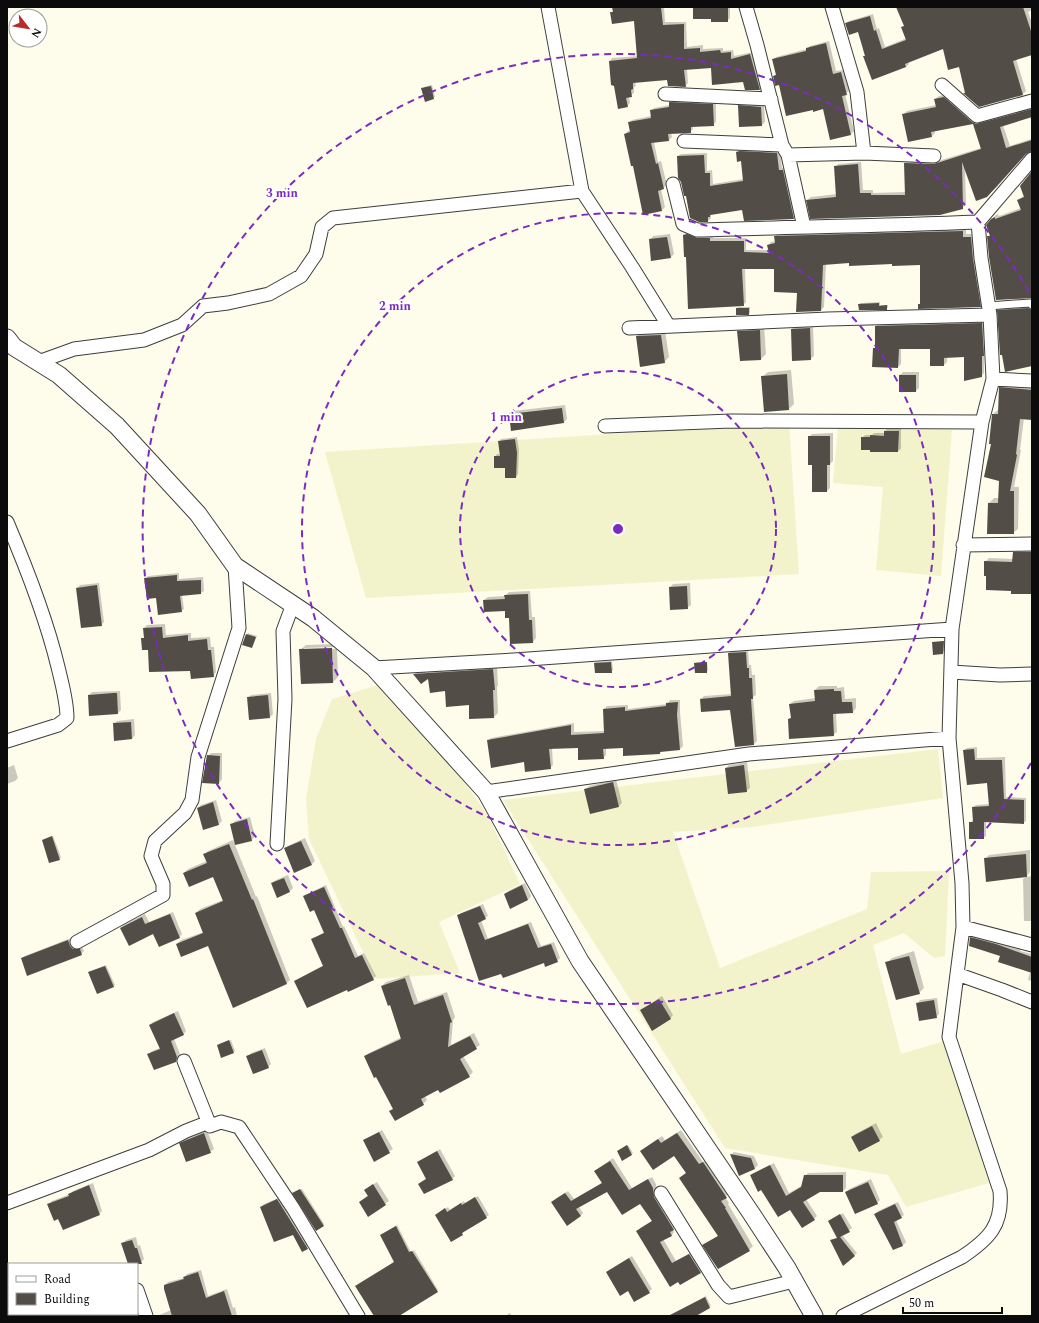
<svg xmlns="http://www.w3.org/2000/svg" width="1039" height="1323" viewBox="0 0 1039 1323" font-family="Spectral,serif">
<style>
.farmland{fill:#f3f3cb}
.shadow{fill:#0003}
.building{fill:#534d48}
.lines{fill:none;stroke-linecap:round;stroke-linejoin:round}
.service-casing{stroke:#3e3e3e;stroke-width:9}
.minor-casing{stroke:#3e3e3e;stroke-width:15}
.tertiary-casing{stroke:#3e3e3e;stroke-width:19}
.service{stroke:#fff;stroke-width:7}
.minor{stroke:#fff;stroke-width:13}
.tertiary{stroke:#fff;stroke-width:17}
.ring{fill:none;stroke:#7b2cbf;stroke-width:2;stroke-dasharray:7 5}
.centre{fill:#7b2cbf;stroke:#fff;stroke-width:2}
.ring-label{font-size:12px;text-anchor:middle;font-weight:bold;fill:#7b2cbf;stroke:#fff;stroke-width:4;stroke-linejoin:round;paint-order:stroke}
</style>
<rect width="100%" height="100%" fill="#fefcea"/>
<path class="farmland" d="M789,423L799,574L366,598L325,452Z
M838,428L952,430L941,576L876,570L883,487L833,483Z
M378,685L457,772L487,814L520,884L439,922L460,973L376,979L309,839L306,798L316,739L332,699Z
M938,749L943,798L752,827L673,832L720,968L867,909L871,872L949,871L945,956L934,958L904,933L873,945L901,1054L944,1041L989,1183L906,1207L888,1175L725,1148L503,800Z"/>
<path class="shadow" d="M613,7H664L665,22H686L687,47L703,45V49L723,48V51L733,50L734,56L753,52L762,87L760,89L744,81L712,67L687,69L688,83L685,86L668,79L635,82L636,85L634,88V93L629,96L630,103L627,106L610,61L612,58L638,56L635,20L611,13L614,10Z
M694,7H730V18L727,21L712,18Z
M897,7H1032V10L1028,12L1032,23V54L1016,59L1026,91L1023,94L966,92L960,66L944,48L908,62L909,64L906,67L873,79L864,56L866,55L859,31L846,24L849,21L873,14L877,29L879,28L885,47L907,38L905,25Z
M829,41L836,71L844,70L849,91L845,94L854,131L851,134L831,139L824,108L780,83L774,76L777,74L773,60L776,57L807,49L810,46Z
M432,85L435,97L425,101L424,87Z
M947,94L975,119L1032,107V123L1030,117L1003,125L1010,146L1031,139L1032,151L1027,152L997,187L987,196L965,168L966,205L962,208L807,200L811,197L837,194L835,167L838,164L861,162L863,190H873V193L906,192L905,163L908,160L938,161L981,148L974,123L935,131V133L932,136L904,114L907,111L936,105L935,99L939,96Z
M673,100L716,102V122L713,125L693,126V129L690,132L671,133L672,137L669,140L654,142L658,162L661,161L667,185L661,189L665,207L662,210L633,165L625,134L628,131H631L629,123L632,120L651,116V111L654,108L670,105V103Z
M742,103L764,104L765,122L762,125L739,106Z
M740,149L780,150L782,168H786L796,216L794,218L743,209L711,215V218L708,221H699L678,156L681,154L707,153V171L712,170L713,184L744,179L742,160L737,152Z
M1032,173V298L988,237L990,235L992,219L996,215L998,214L999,216L1021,208L1018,200L1024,196Z
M966,228V234H974L983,303L980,306L919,304L921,303V264L850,262L826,264L824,307L821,310L798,292L775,268H745L746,302L743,305L687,256L684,235L687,232L712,235L713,238H746V250H769L768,245L771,242L776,241L775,236L778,233Z
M670,234L674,254L671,257L652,260L650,240L653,236Z
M880,302V305H888V307L887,309L859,304L861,303Z
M1032,305V365L998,311L1002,307Z
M738,307H750V312L749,314L737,309Z
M985,321L987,352L984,354V373L981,376L965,356L947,357V362L944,365L931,348H901V364L898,367L874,348L876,346V326L879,323Z
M813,325L814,356L810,359L792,329L795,326Z
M743,326H764L766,354L761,359L738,331Z
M665,330L669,357L664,362L637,336L642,331Z
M791,370L794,404L789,409L765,411L762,377L768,372Z
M903,372H919V388L916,391L900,375Z
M1005,383L1032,387V419L1024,418L1020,450H1021L1014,487H1019L1018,529L1013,533L989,503L994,498H999L1000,480L993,443V414L999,409L1000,388Z
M565,405L567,419L564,422L512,430L510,414L513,411Z
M888,428H901V449L898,451L871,449L862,438L865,435H872L874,433H885V431Z
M833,433V461L830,464V488L827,491L813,464L809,437L812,434Z
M517,437L519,450L518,474L516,477L495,457L497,454H500L499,442L501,439Z
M1017,549H1032V592L1012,590L985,562L989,558L1013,559L1014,553Z
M179,573V579L203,577L204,591L201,593L182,595L184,609L181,611L157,596L145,579L148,576Z
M99,583L104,622L101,625L77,588L80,585Z
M690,583L691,605L687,608L670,587L673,584Z
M530,591L532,617H535L536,638L533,642L511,643L510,617L506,610L484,600L488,597L505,596L509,592Z
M165,624L166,635L191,633V638L210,637L211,647H214L216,672L213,676L191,670L149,649L142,639L145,637L144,628L147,625Z
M248,633L257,636L252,647L243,644Z
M945,641L944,651L943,653L933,643L935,642Z
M337,644V647L304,648V650L337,649L338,677L333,682L300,650L306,645Z
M748,649L749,665H751L752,675H755L756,695L753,697L757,741L754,744L731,708L701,699L704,696L732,694L729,653L732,650Z
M612,661L613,670L611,672L595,663L596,662Z
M697,662H707L708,670L707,672L695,663Z
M497,666L498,685L497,687L498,713L494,717L446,690L429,677L421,683L415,674L418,670Z
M819,686H837V688L844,687L845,699L856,698V708L853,712L836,713L837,732L833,735L789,719L792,717L790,704L794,701L816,698L815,690Z
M120,691L121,710L118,713L90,715L89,695L92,692Z
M271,693L273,714L270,717L248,698L251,695Z
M670,700H680V712L683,746L680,749L662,751L660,753L624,747L606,748V755L603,758L579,747L552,748L553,765L550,768L525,761L488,741L491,738L574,723V732L605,731L604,709L607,706L628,705V709L667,704Z
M134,719L135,735L132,739L115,740L114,724L117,721Z
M977,747V758L1005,757L1006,797L1026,798V821L1023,823L986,822V836L983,838L970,823L973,820V807L976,805L990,804L988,782L964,750L967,748Z
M211,753H222V779L219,783L208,756Z
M747,762L750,788L746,791L729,793L726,768L729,765Z
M14,765L18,778L15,781L7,784V768Z
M616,779L622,803L619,806L586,789L589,786Z
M216,800L222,821L219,824L204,829L198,808L201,805Z
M250,817L255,836L252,840L232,824L235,821Z
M53,836L61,857L60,859L43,840Z
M305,838L315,861L312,864L285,849L288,846Z
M233,840L256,897L257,896L290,980L286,984L209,944H177L181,940L204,932L196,913L200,909L223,900L213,876L184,873L188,869L207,861L204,855L208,851Z
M1030,850V872L1027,876L985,859L989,855Z
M288,875L293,888L290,891L278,896L272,883L276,880Z
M1032,876V921H1024L1023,879L1026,877Z
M525,883L531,896L528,900L511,907L505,894L508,891Z
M326,885L343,927L344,926L358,956L364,953L376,976L373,979L347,988L295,981L324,965L313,939L325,932L315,908L304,896L307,894Z
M483,904L488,916L481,920L488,939L531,922L541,946L554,942L560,958L557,961L544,962L504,977L459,915L461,913Z
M173,912L182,934L179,938L121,928L124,925L145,914L149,922Z
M974,935L1000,942L1021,949L1020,951L1032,954V981L1028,980L1030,972L971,938Z
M71,938L73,944L76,946L82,947L84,951L81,954L22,958L25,956Z
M914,951L924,988L919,993L887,963L892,958Z
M106,965L115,985L114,986L89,972Z
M409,975L418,1002L447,992L455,1017L453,1020L451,1045L474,1033L480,1045L463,1056L473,1072L469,1076L439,1088L425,1096L427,1100L423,1104L391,1111L394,1108L365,1056L369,1053L402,1037L391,1004L382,986L386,982Z
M662,996L673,1015L670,1019L641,1010Z
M937,998L939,1014L936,1017L917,1004L920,1000Z
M178,1011L186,1031L183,1035L174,1039L180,1054L179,1058L176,1061L149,1054L152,1051L160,1048L150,1025L153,1022Z
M231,1040L235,1051L234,1052L219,1044Z
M265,1048L271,1064L268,1067L248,1057L251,1053Z
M876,1123L883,1137L879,1140L852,1137L855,1134Z
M207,1130L214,1149L210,1152L181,1144L184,1140Z
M382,1130L393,1149L374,1160L364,1141Z
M681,1130L703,1162L707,1159L730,1193L725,1197L729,1203L728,1204L753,1246L749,1250L704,1245L719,1235L680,1178L687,1172L675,1154L641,1151L662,1136L665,1140Z
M628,1145L633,1153L622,1159L619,1150Z
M440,1149L455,1176L452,1179L419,1184L427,1178L418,1162Z
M734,1152L754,1156L758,1165L755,1168L731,1155Z
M613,1158L632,1188L652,1177L656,1184L657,1194L676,1226L673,1229L674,1232L672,1235L663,1239L676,1261L692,1252L704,1270L701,1272L680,1283L640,1228L652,1221L640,1202L607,1191L579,1207L583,1213L580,1216L555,1199L568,1191L574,1199L602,1183L595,1171Z
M774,1163L789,1193L803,1185L805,1176L808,1173L846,1172V1188L843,1191H820L806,1199L817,1216L814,1219L790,1209L762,1189L751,1176L754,1173Z
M871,1179L880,1200L877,1203L846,1193L849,1189Z
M377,1182L389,1201L369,1215L360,1202L368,1195L365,1190Z
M93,1183L102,1211L99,1214L59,1218L48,1205L52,1201L70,1194L73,1191Z
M302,1189L324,1224L323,1225L295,1192Z
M478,1196L489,1215L464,1231L462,1234L436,1215L448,1207L450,1210L464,1201L465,1203Z
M281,1197L310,1245L303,1251L293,1233L261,1207L264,1204Z
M898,1202L904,1215L896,1220L906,1242L903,1245L893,1249L875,1214L878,1211Z
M843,1213L852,1228L842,1235L857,1253L843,1265L831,1241L838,1237L832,1219Z
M397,1225L411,1252L414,1250L438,1290L400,1314L402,1316H375L395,1262L381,1235Z
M136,1237L138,1246L140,1245L144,1259L141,1262L129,1264L123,1243L126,1240Z
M632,1256L652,1289L649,1292L628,1290L607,1272Z
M201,1270L208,1296L227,1289L233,1308L235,1307L237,1316H157L171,1310L165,1285L168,1282L184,1278L187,1274Z
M7,1278L9,1285V1294L7,1295Z
M706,1296L711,1306L694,1316H688L685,1308Z
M510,1313L512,1316H505Z"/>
<path class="building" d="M612,7H661L663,25L684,24V49L700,48V52L720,50L721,53L731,52V59L750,54L760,90H745L743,82L712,85L711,68L684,70L686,87L668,86L667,80L633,83V89L631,90L632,97L626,98L628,107L618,109L614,86L611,85L609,61L637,58L634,21L612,24L610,12H613Z
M693,7H728V22H711V19H693Z
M896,7H1023L1032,34V55L1013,61L1023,95L979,107L963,93H965L959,67L948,70L943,49L905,64L906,67L872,80L863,56H865L858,32L849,35L845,23L870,16L874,31L876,30L882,49L906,40L901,27L904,26Z
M826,43L833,74L841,72L847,95L842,96L851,135L830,140L823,109L813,112V110L786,116L779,85L775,86L773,76L776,75L772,59L806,51V48Z
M431,86L434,99L425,102L421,88Z
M944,97L972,122L976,124L1032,109V117L1000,127L1006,148L1032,140V151L1026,154L987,197L976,201L962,162L963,209L940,215L810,219L806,200L836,197L834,166L858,164L860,193H871V195H905L904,163L934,164L981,149L973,124L931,132L932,137L908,142L902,114L936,107L934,99Z
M669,102L713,104L714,126L691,127V133L668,134L669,141L651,143L656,164L658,163L664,189L658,191L662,211L643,215L633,166H631L624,134L630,132L628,122L651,118L650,110L669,107Z
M738,105L761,107L762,126L739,127Z
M740,151L777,153L779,170H783L794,219L744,221L742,210L710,215V217H708V222H699L690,218L686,196H684L681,182L678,178L677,156L704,155L705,173H710V186L743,181L741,161L737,162L736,152Z
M1032,171V298L996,300L989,257L987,236H990L986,225L991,219L995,217V219L1021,210L1017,200L1024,197L1020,186Z
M963,231V237H971L973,259L981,307L918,309V304H920V265L892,266V264L849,266V263L823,265L821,311L796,312L797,293L774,292V269H742L744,306L688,309L686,257H684L683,235L687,234L697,238H710V241H744V252L769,253L767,245L775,243L774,236Z
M667,237L671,258L651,261L649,239Z
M879,303V306L887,305V310H859L858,304Z
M736,308H749V315H736Z
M1028,308L1032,310V366L1005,372L1002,355H1000L997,310Z
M982,323L984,356H982V377L964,381V357L944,358V366H930V349H899L898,368L872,367L873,348H875V326Z
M810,328L811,360L792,361L791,329Z
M760,330L761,360L740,361L737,331Z
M661,335L665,363L640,367L636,336Z
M787,374L789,410L764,412L761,376Z
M899,375H916V392H899Z
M999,387L1032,390V420L1020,419L1016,454L1017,455L1010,491H1014V534H987L988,503H998L999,481L984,477L991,444H989L992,415V414H998Z
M562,408L564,423L511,431L509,414Z
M884,431H899L898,452H870V450H861V437H870V435L884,436Z
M808,436H830V465H827V492H812V465H808Z
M515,439L517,453L516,478H505V468H494V456H500L498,441Z
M1013,552H1032V594H1011V591L986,590V576H984V561L1012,562Z
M177,575V581L201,580V594L180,596L182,612L158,615L156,598L147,599L144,578Z
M97,585L102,626L81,628L76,588Z
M687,586L688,609L670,610L669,587Z
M528,594L529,620H532L533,643L510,644L509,618H505V611L484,612L483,600L505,599L504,595Z
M162,627L163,638L188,635V641L207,639L208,650H211L214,677L191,679L190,671L149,672L148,650H142L141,638H144L143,628Z
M246,634L256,637L252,648L242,645Z
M944,641L943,654L933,655L932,642Z
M332,648L333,683L301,684L299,649Z
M746,652L747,668H749V678H752L753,699H751L754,745L735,747L730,710L701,712L700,699L731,696L728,653Z
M611,662L612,673H595L594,663Z
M707,662V673H695L694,663Z
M493,669L495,690H493L494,718L469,719V705L446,707L445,691L430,693L428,679L421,684L413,674Z
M834,689V691H841L842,702H852L853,713L833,714L834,736L789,739L788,719L791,718L789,704L815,701L814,690Z
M114,693H117L118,714L89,716L88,695Z
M268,695L270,718L249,720L247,697Z
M678,702L677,715L680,750L660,752V754L623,756V748L603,749L604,759L578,760V748L549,749L551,769L525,772L524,762L491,768L487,740L571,725V735L604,733L603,709L625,707V711L666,706V703Z
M131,722L132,739L114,741L113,723Z
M974,749L975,760H1002L1004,799L1024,800V824L984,822V839H969V822H973L972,807L989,806L987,783L967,785L963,750Z
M207,755L220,756L219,784L202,783Z
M744,765L747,792L728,794L725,768Z
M613,782L619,807L590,814L584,789Z
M213,802L219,825L203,830L197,808Z
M247,819L252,841L235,845L230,824Z
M52,836L60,860L49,863L42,840Z
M301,841L312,865L294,873L284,848Z
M229,844L252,900L253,899L287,984L233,1008L208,946L181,957L176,944L203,933L195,913L223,901L213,877L189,887L183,873L207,863L203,854Z
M1026,854L1027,877L986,882L984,858Z
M284,878L290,892L277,898L271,883Z
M522,885L528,900L510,909L504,894Z
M324,887L333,907L331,908L340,928H342L355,958L362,955L374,980L348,992L347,990L307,1008L294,981L323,966L311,939L324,933L314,910L310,912L303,896Z
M480,906L486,919L478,923L485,940L528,924L538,948L551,944L558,962L545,967L544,963L503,978L501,974L479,981L457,915Z
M170,914L180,938L159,947L153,934L129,946L120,928L142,917L145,924Z
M970,937L996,944L1032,957V973L998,962L1000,956L969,946Z
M68,940L70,946L73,949H80L82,955L27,976L21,958Z
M909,956L920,994L896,1000L885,962Z
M105,966L114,987L97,994L88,972Z
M405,978L414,1005L443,995L452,1022L450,1023L448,1047L470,1036L477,1049L460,1059L470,1077L440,1093L438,1090L421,1099L424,1105L395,1121L389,1111L393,1109L376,1077L374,1078L364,1056L401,1039L390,1005L388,1006L381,986Z
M659,999L671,1019L652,1031L640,1010Z
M934,1000L937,1018L919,1021L916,1003Z
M174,1013L184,1035L171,1041L177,1057L176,1062L154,1070L147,1054L160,1049L149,1025Z
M229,1040L234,1053L221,1058L217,1045Z
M262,1050L269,1068L253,1074L246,1056Z
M872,1126L880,1141L859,1152L851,1137Z
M379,1132L390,1153L374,1162L363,1140Z
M204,1133L211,1153L186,1162L179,1143Z
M677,1133L699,1164L703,1162L727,1198L721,1201L726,1208H725L750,1251L718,1269L702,1245L718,1236L679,1178L686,1173L674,1156L653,1170L640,1151L658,1139L661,1143Z
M627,1145L632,1155L622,1161L617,1151Z
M437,1151L453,1180L424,1194L418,1184L426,1179L417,1162Z
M730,1154L751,1158L755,1169L739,1176Z
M610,1161L629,1190L648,1179L653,1188L654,1197L674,1230L670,1232L672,1236L660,1242L672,1263L689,1254L701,1273L680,1285L678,1282L670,1287L636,1231L652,1221L640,1204L622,1215L607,1192L576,1209L581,1216L567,1226L551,1202L565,1193L571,1201L602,1183L594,1171Z
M770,1165L786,1196L801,1187L804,1175H843V1192H820L803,1202L815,1220L802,1228L790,1210L778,1217L761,1190L758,1192L750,1175Z
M868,1182L878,1204L855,1214L845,1192Z
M373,1184L386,1205L368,1217L359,1202L368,1196L364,1190Z
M89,1185L100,1215L63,1230L58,1219L54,1221L47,1204L69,1196L68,1194Z
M300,1189L324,1226L316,1231L292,1193Z
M475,1197L487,1218L462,1233L463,1235L451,1242L435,1215L445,1208L447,1212L461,1203L462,1205Z
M277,1199L308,1249L302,1252L293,1235L274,1242L260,1207Z
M895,1204L902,1218L894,1222L903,1246L893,1250L874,1214Z
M840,1214L850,1232L840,1237L855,1256L843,1266L830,1240L837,1238L828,1221Z
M396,1226L409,1252L412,1251L438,1292L399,1316H374L355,1286L394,1262L380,1235Z
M132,1240L135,1248H137L142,1264H128L121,1243Z
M629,1258L650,1293L634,1302L628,1291L620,1296L606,1272Z
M198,1272L206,1298L224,1291L232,1316H172L164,1289V1285L184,1279L183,1277Z
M705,1297L710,1308L696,1316H668Z"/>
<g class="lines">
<defs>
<path id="service" d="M988,306L1030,303L1032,305"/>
<path id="minor" d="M548,7L582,191L632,267L668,325
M746,7L757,45L782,145L788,155L804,227
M832,7L857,92L864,153
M942,85L977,116L1032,101
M665,94L771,99
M684,141L782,145
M788,155L864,153L934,156
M673,184L683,224L697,230C790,227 884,226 978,222L1032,159
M978,222L981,258L990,315L993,379
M629,328L828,319L990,315
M38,362L74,349L144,340L182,325L203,306L228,303L269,294L301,276L316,254L322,227L333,218L582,191
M605,426L731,421L982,422
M7,522C27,569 46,617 58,667C62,684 67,701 67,718L58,725L7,741
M963,545L1032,544
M374,668L514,660L952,629
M951,672L1000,675L1032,674
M486,792L749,754L949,738
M277,844L285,699L283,631L293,604
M963,927L1032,945
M77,942L163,895V884L151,856L155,841L185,813L192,800L198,757L239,628L235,566
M957,974L1002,990L1032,1002
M184,1061L210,1126L221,1122L239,1127L293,1208L358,1316
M661,1193L718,1285L729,1297L794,1281
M7,1203L149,1150L186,1131L209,1122
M137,1290L146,1316
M843,1316L962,1257C989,1239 1003,1225 1000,1191L949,1037L963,927L962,883L949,738L952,629L982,422L993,379L1032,381"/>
<path id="tertiary" d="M7,338L14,347L59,375L117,426L198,514L235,566L313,618L374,668L486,792L580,961L751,1213L787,1268L814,1316"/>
</defs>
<use href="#service" class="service-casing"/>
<use href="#minor" class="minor-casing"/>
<use href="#tertiary" class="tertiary-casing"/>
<use href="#service" class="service"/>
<use href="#minor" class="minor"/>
<use href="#tertiary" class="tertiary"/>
</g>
<g class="ring">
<circle cx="618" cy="529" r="158"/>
<circle cx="618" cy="529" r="316"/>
<path d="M1031 763A475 475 0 1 1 1031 295"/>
</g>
<circle cx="618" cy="529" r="6" class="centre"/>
<g class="ring-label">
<text x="282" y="197">3 min</text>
<text x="395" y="310">2 min</text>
<text x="506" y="421">1 min</text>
</g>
<rect width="1039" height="1323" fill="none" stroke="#0b0b0b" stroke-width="16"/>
<rect x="8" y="1263" width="130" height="52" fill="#ffffff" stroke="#9d9d9d"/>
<rect x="16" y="1276" width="20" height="6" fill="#ffffff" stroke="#9d9d9d"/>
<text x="44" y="1283" font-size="12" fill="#0b0b0b">Road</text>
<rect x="16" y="1293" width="20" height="12" fill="#534d48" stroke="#9d9d9d"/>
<text x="44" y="1303" font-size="12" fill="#0b0b0b">Building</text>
<g transform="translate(28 28) rotate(121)"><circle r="19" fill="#ffffff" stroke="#9d9d9d"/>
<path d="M0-3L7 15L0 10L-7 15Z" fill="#b62c28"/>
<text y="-6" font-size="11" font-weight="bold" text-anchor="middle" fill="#0b0b0b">N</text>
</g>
<path d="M903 1307v6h99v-6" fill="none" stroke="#0b0b0b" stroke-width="2"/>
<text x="909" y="1307" font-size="12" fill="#0b0b0b" stroke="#ffffff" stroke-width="3" paint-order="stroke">50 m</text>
</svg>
